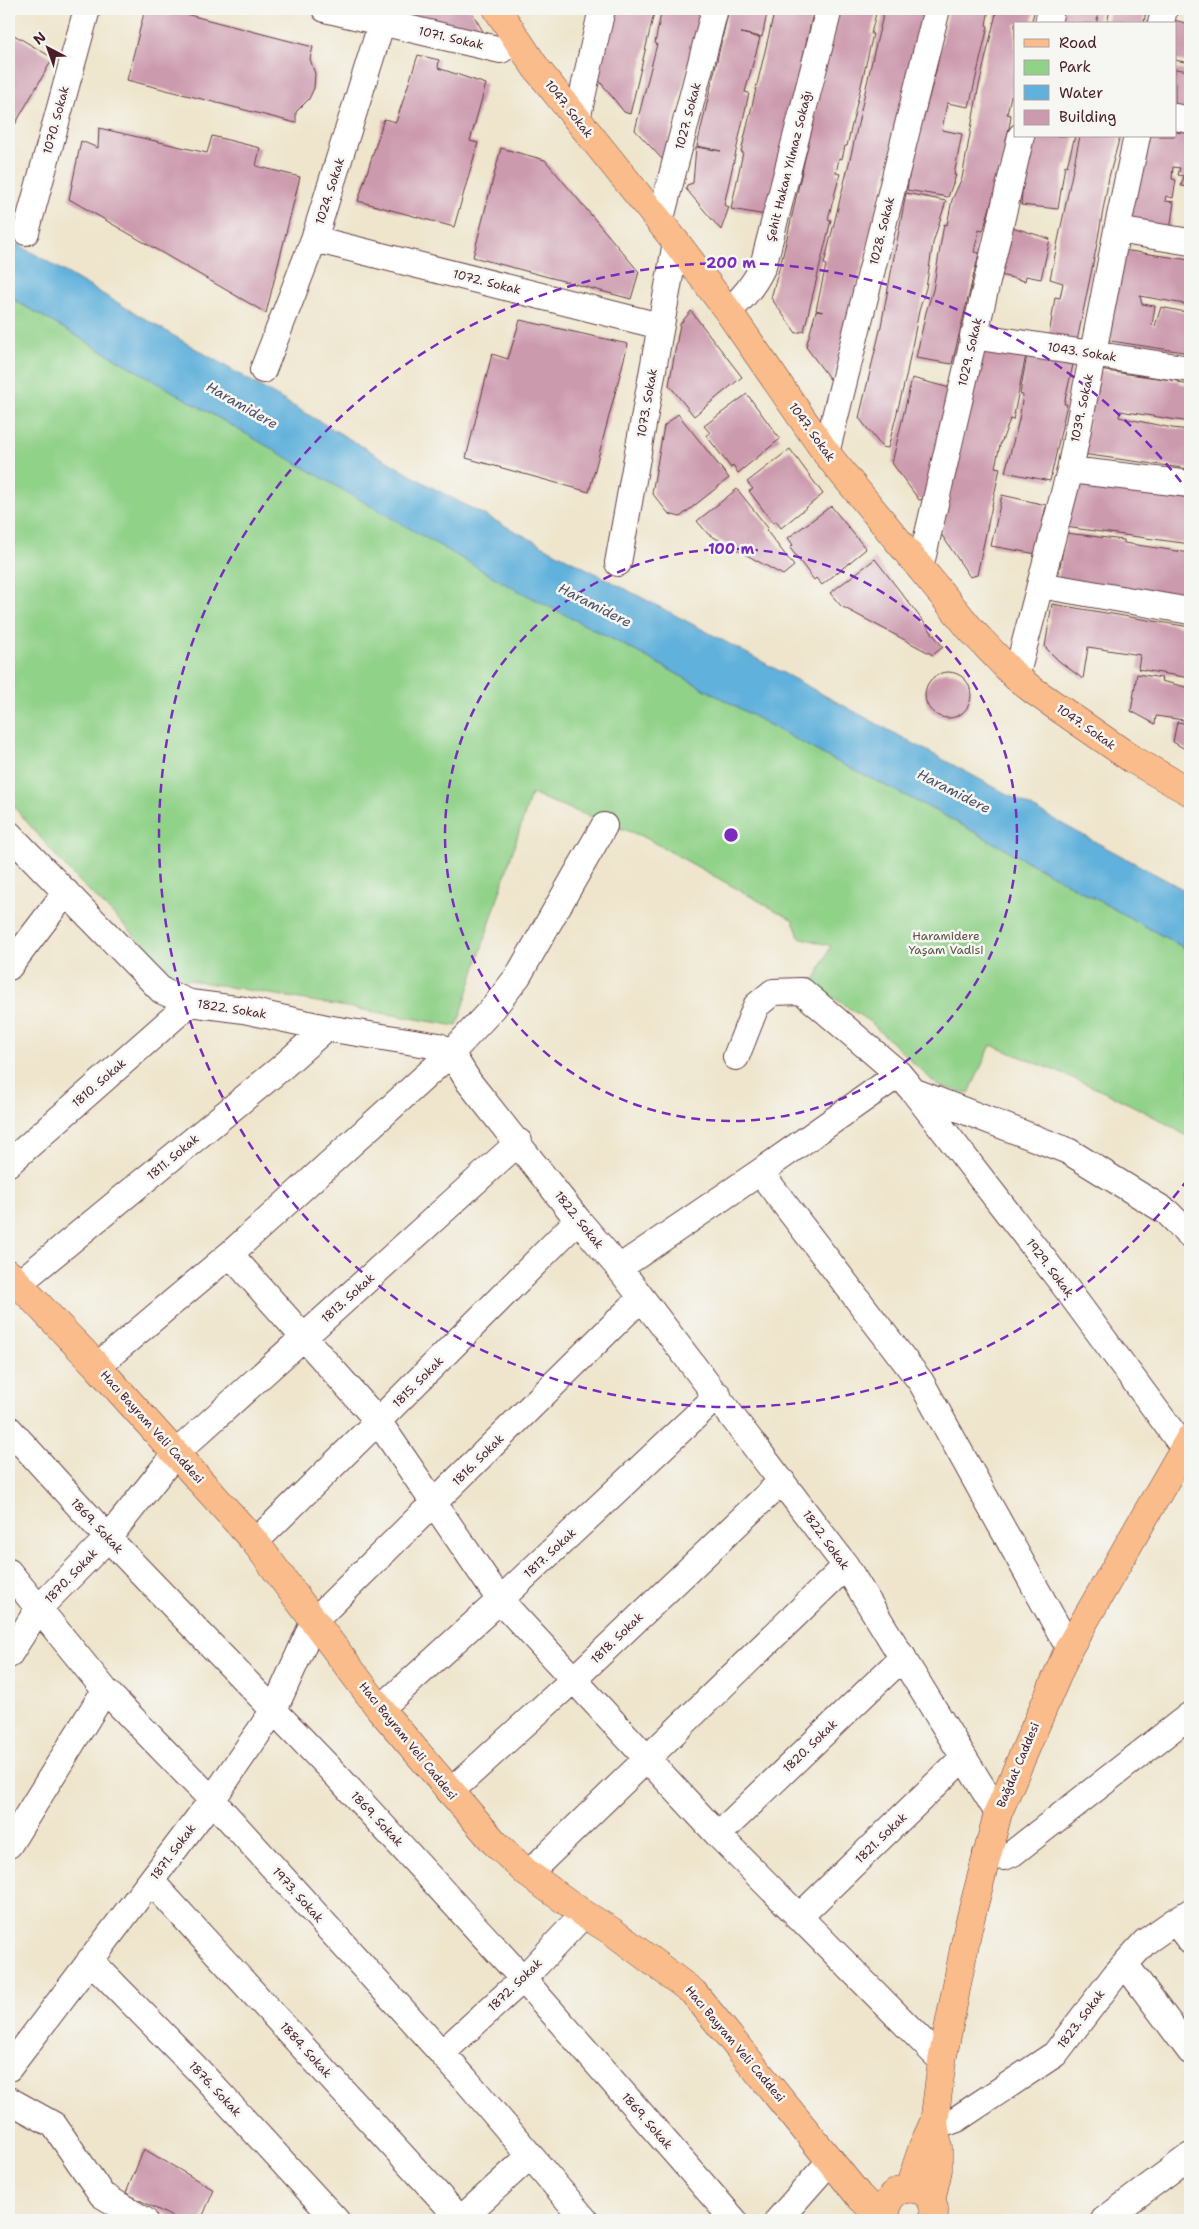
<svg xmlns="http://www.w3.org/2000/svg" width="1199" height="2229" viewBox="0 0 1199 2229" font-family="'Shantell Sans',sans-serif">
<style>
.green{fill:#91d289;stroke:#6e785a}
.water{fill:#60b1db;stroke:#556883}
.building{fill:#cc9aad}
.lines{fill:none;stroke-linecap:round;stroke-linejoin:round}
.minor-casing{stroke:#633d43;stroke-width:28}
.major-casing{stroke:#633d43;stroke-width:29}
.minor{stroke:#fff;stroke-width:26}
.major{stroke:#f9bc8a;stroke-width:28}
.ring{fill:none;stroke:#7b2cbf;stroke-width:2.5;stroke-dasharray:9 6}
.labels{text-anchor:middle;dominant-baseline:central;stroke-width:5;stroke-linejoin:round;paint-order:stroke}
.street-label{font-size:12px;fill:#4a1f2b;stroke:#f6f6f2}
.park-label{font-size:12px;fill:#5f5547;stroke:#f6f6f2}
.water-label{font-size:14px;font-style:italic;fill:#525269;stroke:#f6f6f2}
.centre{fill:#7b2cbf;stroke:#f6f6f2;stroke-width:2.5}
.ring-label{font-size:15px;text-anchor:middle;font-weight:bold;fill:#7b2cbf;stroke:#f6f6f2;stroke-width:5;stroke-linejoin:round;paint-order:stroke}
</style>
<rect width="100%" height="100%" fill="#f6f6f2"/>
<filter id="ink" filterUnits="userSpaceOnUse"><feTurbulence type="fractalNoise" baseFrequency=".02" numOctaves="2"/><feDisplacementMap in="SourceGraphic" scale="10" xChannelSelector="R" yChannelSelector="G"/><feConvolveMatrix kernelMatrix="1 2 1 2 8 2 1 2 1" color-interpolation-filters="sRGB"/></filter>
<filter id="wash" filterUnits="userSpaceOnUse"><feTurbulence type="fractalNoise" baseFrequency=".0096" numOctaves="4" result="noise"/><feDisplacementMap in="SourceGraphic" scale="20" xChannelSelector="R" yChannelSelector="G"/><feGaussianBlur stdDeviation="1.12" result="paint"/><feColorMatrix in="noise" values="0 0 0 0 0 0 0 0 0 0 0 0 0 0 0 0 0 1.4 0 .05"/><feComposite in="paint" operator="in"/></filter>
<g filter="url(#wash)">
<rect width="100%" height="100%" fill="#eee5cc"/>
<path class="green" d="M9,297L511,586L641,654L824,755L938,812L1190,951V1138C1127,1098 1059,1072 991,1045L969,1093L938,1086L870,1022L813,984L831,946L799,937L793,920L644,837L531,794L457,1026L178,978L69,871L9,801Z"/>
<path class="water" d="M9,239L433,488L711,634L1190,893V951L938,812L824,755L641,654L511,587L9,297Z"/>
<g id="blocks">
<path class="building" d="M145,9H166L313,47L310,59L315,74L314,88L309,99L296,112V123L127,80Z
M392,9H470L485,35L391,13Z
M613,9H655L630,114L624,112L598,79Z
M662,9H703L663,160L635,130L657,44L655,43Z
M729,9H768L762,37L741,33L760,38L745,92L749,93L724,205L729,207L721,230L686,189L687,185L693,183L696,147L721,151L697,146Z
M775,9H814L766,215L731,209L743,152H741Z
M839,9H877L871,34H873L847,146H845L842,159L839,158L836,173L840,174L828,219L831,220L804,331L796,333L771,298L783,255Z
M887,9H928L832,382L806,347L816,311L823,312L816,310L826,265L824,264L852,151L873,56L884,12Z
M949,9H989L986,25L988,26L969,107L947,103L942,130L962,134L954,175H956L948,197L907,190L911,164L936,71Z
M997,9H1035L1031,24H1015V92L1014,97L1011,96L1007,114L1011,115L1010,123L996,187L983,231L979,230L974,252L979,253L952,364L916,358L926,312L933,290L944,224L947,225L952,200L962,178L978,90Z
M1063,9H1100L1096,24H1060Z
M1110,9H1146L1144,24H1107Z
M1169,19L1190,24V63L1175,60V24H1168Z
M9,32L53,58L9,135Z
M418,55L439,60L438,68L486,84L470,141L478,143L454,227L358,201L384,119L396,122Z
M1175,69L1190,71V112L1175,109Z
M99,128L207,153L212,136L260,148L256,166L300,177L266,313L69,199L81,141L98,148Z
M1175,132L1190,133V187L1181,186L1184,176L1178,175L1180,168L1173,167L1172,179L1176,180L1173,198L1166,196L1165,201L1174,202L1170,231L1129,225L1147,136H1175Z
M1034,136H1075L1067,166L1065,165L1058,209L1021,205L1023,181Z
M1080,136H1120L1109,177L1096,249L1077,341L1049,336L1055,297L1060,298L1063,283L1050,279Z
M501,148L545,160L639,272L631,299L473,257Z
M906,193L946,201L933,243L926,288L919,311L906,377L888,448L882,447L859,418L881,326Z
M1012,227L1050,239L1041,279L1026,276L1025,281L1000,275Z
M1123,250L1190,260V305L1140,296L1142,304L1155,306L1152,325L1155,326L1161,307L1190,313V353L1104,340Z
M691,311L742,377L694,416L669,385L680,324Z
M520,320L628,344L589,492L466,458L492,354L508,359Z
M984,347L1026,354L1013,420L1010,419L1002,441H1001L995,467L1000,468L977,575L970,577L941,534Z
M1027,355L1073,365L1064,404H1067L1050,481L1005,472L1019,420L1023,395L1020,394Z
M1098,370L1179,381V383L1190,385V422L1120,411L1119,417L1172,428L1190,430V469L1082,454Z
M912,378L950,388L924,499L919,500L892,463Z
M747,394L780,439L738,473L733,465L731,468L706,435L710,433L704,426Z
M678,414L729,478L680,517L669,514L652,493L664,426Z
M790,449L823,494L781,528L776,521L773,523L749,491L753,489L747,482Z
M1076,480L1190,498V544L1065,527Z
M737,489L768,528L766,530L794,566L783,575L708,534L697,521Z
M1002,495L1046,505L1037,554L991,546Z
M831,506L866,549L822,585L816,578L814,580L790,548L793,545L788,538Z
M1066,533L1124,540V543L1190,553V600L1058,578Z
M875,559L943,647L933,655L841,606L830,593Z
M1052,604L1190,627V678L1138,669L1140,655L1088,647L1083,679L1059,661L1045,647Z
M925 695a23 23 0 1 1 46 0a23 23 0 1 1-46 0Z
M1137,674L1162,678L1161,681L1190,688V721L1156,716L1155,724L1131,711Z
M1177,722L1190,724V752L1173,742Z
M144,2149L214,2190L201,2220H178L126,2193Z"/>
</g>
</g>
<g filter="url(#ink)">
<use href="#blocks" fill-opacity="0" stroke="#633d43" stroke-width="1"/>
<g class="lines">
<defs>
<path id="minor" d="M325,9L501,50L516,39
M1048,24L1051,9
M1161,24L1164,9
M1175,117L1190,120
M577,119L602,9
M660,222L715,9
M1117,230L1190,242
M26,232L87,9
M314,239L660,326
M728,311C744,298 754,285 763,266L829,9
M973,336L1190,369
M263,370L314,239L386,9
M826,453L937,9
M1070,470L1190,484
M618,563L676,242
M920,568L1021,136
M1040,585L1190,611
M1016,677L1070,470L1117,230L1137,136
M604,826L518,976L494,1007L451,1053L230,1254L378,1421L500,1600L718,1835L942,2061
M9,834L162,991L190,1003L244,1010L326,1028L439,1046L451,1053L469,1082L578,1220L619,1268L846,1566L998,1813
M9,967L66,892
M736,1057L756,1006L773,992L802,991L899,1074L913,1091L1068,1151L1167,1212L1190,1235
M914,1092L1066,1288L1184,1448
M9,1163L190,1003
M760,1172L921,1382L1069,1648
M619,1268L760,1172L899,1074
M18,1284L281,1068L326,1028
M97,1366L230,1254
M9,1429L108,1538L338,1777L523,1979L734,2220
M255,1542L378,1421L578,1220
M9,1572L105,1690L212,1800L466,2080L585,2220
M9,1655L39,1608L108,1538L176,1453L519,1142
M380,1709L500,1600L718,1395
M450,1792L574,1679L782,1481
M718,1835L903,1657
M9,1845L105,1690
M986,1855L1004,1857L1013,1853L1190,1715
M528,1874L846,1566
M151,1881L461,2220
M798,1918L963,1758
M1175,1921L1190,1941
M90,1960L198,2070L336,2220
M1125,1964L1190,2051
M442,2053L523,1979L584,1914
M9,2068L212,1800L274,1710L314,1621L641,1298
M9,2100L54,2125L102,2195L144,2220
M934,2123H946L957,2119L1055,2054L1116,1974L1145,1942L1175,1921L1190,1912
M460,2220L530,2156
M778,2220L831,2160
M1104,2220L1190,2156"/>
<path id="major" d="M497,9L536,68L676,242L728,311L826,453L972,631L1016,677L1034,691L1132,759L1190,792
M9,1274L97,1366L255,1542L380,1709L494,1842L528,1874L584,1914L613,1932L693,1992L859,2196L867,2204L887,2218
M909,2188L923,2146L933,2124
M931,2201L938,2170V2147L934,2123L942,2061L968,1928L998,1813L1069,1648L1190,1438
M887,2220C878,2178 943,2179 933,2220"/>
</defs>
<use href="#minor" class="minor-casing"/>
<use href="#major" class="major-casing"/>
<use href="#minor" class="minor"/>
<use href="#major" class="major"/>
</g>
</g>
<g class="ring">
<circle cx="731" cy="835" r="286"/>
<path d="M1188 1179A572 572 0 1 1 1188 491"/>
</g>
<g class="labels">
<g class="street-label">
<text transform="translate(451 38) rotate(13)">1071. Sokak</text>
<text transform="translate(569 109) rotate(52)">1047. Sokak</text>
<text transform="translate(688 116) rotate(-75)">1027. Sokak</text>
<text transform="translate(56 120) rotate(-75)">1070. Sokak</text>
<text transform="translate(789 166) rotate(-76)">Şehit Hakan Yılmaz Sokağı</text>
<text transform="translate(330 191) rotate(-72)">1024. Sokak</text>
<text transform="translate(882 231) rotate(-76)">1028. Sokak</text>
<text transform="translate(487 282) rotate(14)">1072. Sokak</text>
<text transform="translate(970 352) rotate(-77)">1029. Sokak</text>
<text transform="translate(1082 352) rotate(9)">1043. Sokak</text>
<text transform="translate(647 403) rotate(-80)">1073. Sokak</text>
<text transform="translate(1082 408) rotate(-78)">1039. Sokak</text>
<text transform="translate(812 432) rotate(54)">1047. Sokak</text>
<text transform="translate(1086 727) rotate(35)">1047. Sokak</text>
<text transform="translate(232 1009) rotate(9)">1822. Sokak</text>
<text transform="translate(99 1083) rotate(-41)">1810. Sokak</text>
<text transform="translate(173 1157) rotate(-40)">1811. Sokak</text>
<text transform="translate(579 1220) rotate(51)">1822. Sokak</text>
<text transform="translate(1050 1268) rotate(53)">1929. Sokak</text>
<text transform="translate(348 1298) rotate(-42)">1813. Sokak</text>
<text transform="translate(418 1382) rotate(-45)">1815. Sokak</text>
<text transform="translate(152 1427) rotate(48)">Hacı Bayram Veli Caddesi</text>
<text transform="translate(478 1460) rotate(-45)">1816. Sokak</text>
<text transform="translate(97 1526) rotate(47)">1869. Sokak</text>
<text transform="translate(826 1540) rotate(54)">1822. Sokak</text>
<text transform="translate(550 1553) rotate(-43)">1817. Sokak</text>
<text transform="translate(71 1576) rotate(-46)">1870. Sokak</text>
<text transform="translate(617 1638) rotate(-44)">1818. Sokak</text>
<text transform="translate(408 1741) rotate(51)">Hacı Bayram Veli Caddesi</text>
<text transform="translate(810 1746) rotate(-44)">1820. Sokak</text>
<text transform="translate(1018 1765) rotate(-67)">Bağdat Caddesi</text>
<text transform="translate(377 1819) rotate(47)">1869. Sokak</text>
<text transform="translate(881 1838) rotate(-44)">1821. Sokak</text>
<text transform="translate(173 1852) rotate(-53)">1871. Sokak</text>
<text transform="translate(298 1895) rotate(48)">1973. Sokak</text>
<text transform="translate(515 1985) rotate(-44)">1872. Sokak</text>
<text transform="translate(1081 2019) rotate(-53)">1823. Sokak</text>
<text transform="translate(735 2044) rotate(50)">Hacı Bayram Veli Caddesi</text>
<text transform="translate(306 2050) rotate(48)">1884. Sokak</text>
<text transform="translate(215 2089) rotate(47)">1876. Sokak</text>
<text transform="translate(647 2121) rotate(49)">1869. Sokak</text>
</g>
<g class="park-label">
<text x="946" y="936">Haramidere<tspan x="946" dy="14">Yaşam Vadisi</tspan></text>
</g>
<g class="water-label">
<text transform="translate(242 405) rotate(30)">Haramidere</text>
<text transform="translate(595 605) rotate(27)">Haramidere</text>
<text transform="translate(954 791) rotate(27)">Haramidere</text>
</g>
</g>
<circle cx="731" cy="835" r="8" class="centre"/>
<g class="ring-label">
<text x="731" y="268">200 m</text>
<text x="731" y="554">100 m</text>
</g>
<rect width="1199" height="2229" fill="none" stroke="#f6f6f2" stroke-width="30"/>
<rect x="1014" y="22" width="162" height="115" fill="#f6f6f2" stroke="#b1a0a2"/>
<rect x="1024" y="39" width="25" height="8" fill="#f9bc8a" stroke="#b1a0a2"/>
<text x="1059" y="48" font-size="15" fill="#4a1f2b">Road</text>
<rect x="1024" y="60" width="25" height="15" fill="#91d289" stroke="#b1a0a2"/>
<text x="1059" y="72" font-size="15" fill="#4a1f2b">Park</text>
<rect x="1024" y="85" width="25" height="15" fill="#60b1db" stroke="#b1a0a2"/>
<text x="1059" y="98" font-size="15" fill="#4a1f2b">Water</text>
<rect x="1024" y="110" width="25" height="15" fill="#cc9aad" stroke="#b1a0a2"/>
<text x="1059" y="122" font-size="15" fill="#4a1f2b">Building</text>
<g transform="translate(48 48) rotate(319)" stroke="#f6f6f2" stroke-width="4" paint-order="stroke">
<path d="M0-4L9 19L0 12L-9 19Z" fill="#4a1f2b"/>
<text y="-8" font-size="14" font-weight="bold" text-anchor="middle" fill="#4a1f2b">N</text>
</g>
</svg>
